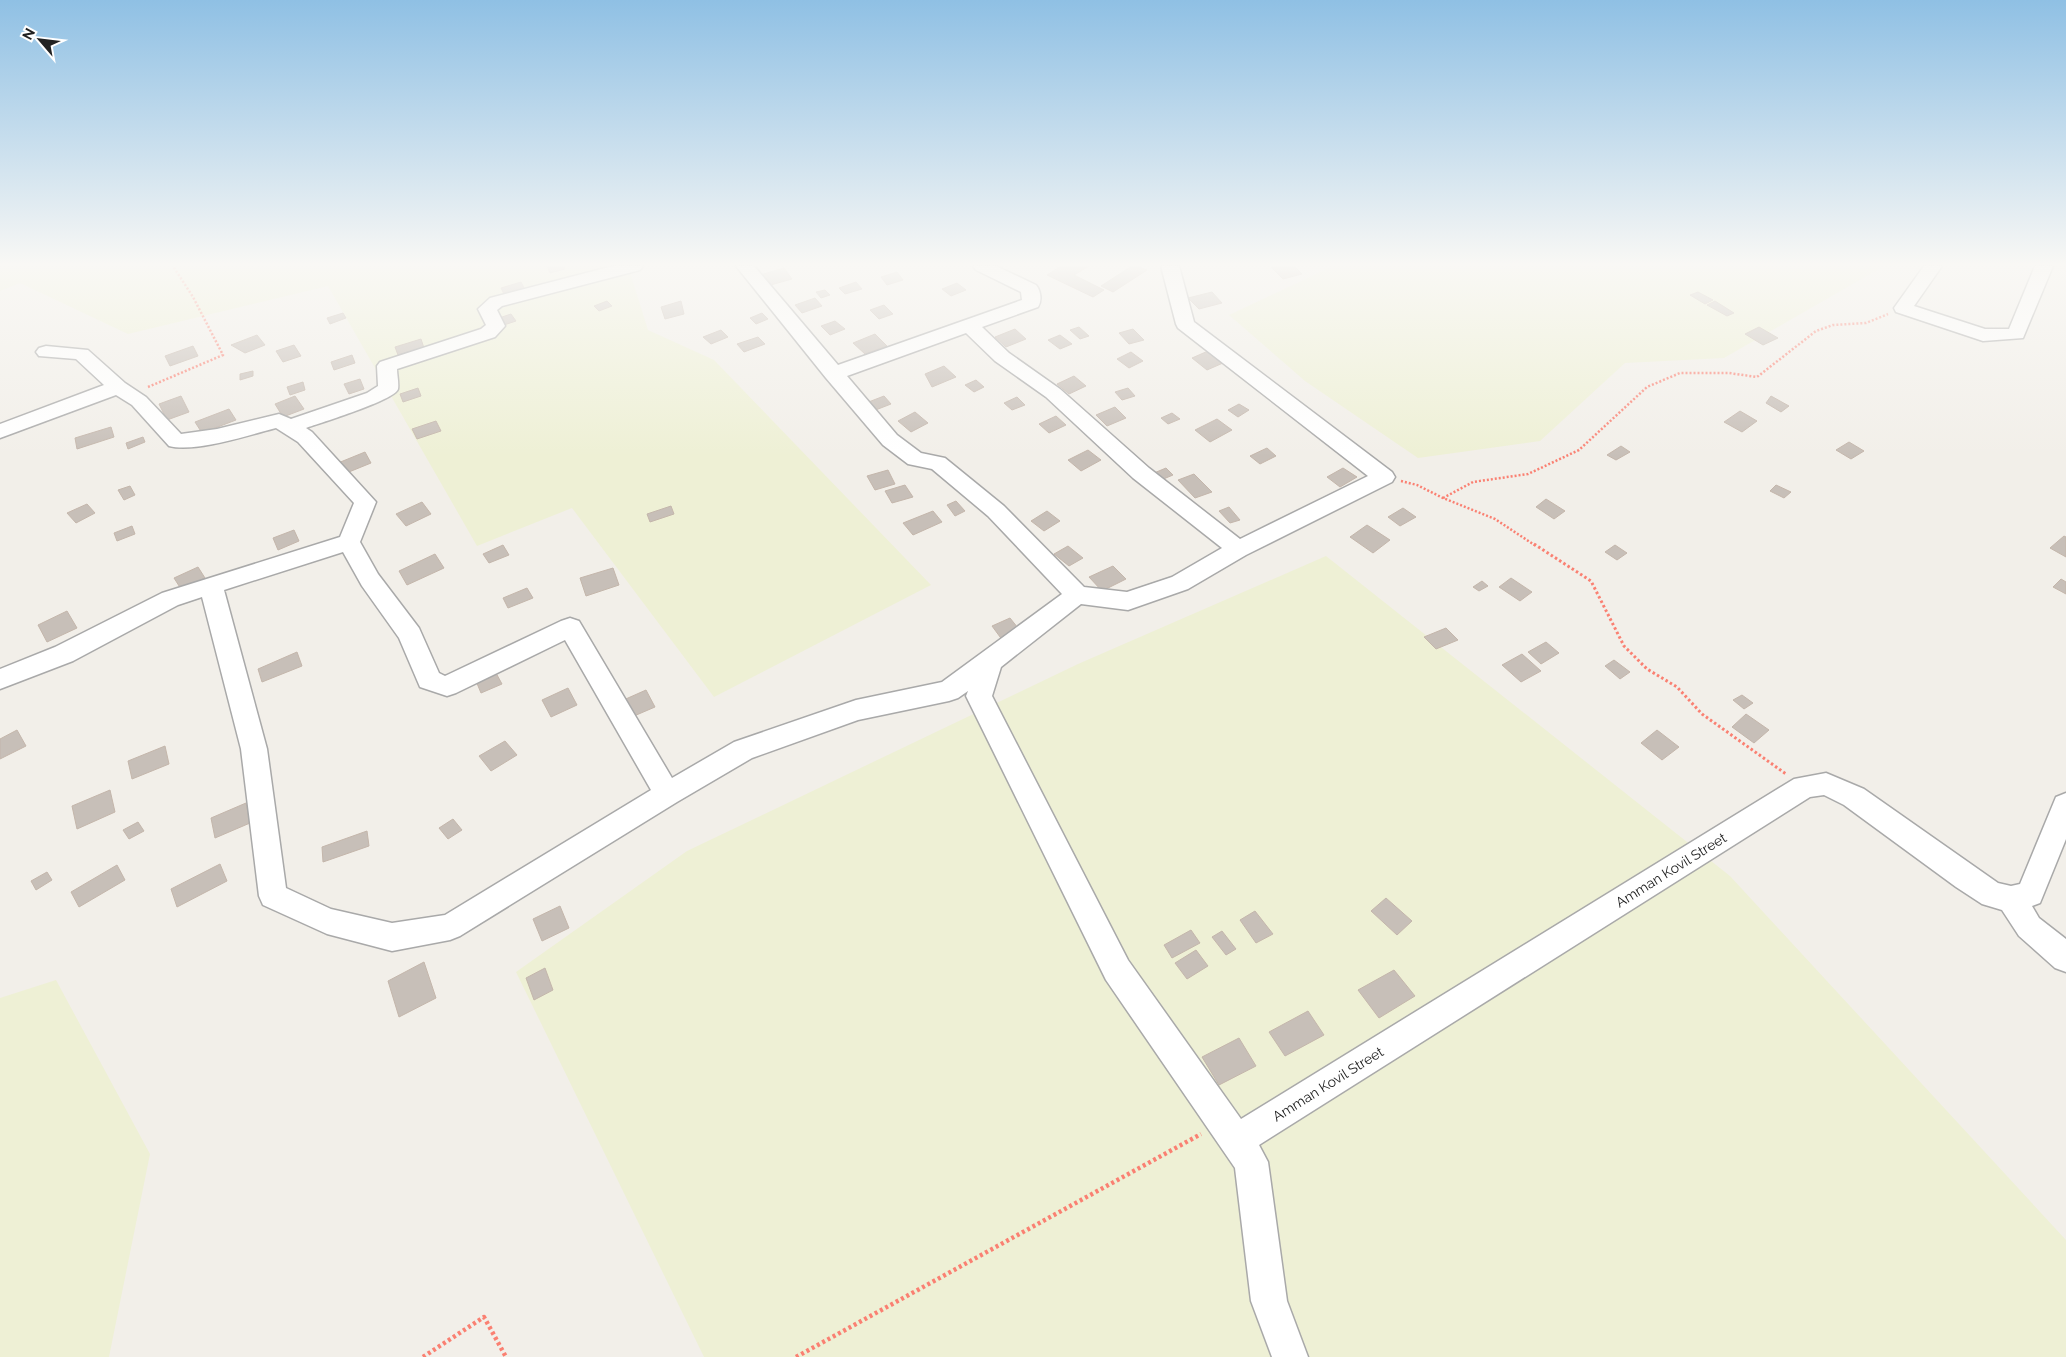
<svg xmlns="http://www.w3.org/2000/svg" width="2066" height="1357" viewBox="0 0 2066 1357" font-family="Raleway,sans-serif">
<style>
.farmland{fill:#eef0d5}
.building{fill:#c7bfb8;stroke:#c4b6ab}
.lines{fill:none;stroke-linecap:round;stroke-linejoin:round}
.minor-casing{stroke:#a9a9a9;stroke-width:3}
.path-far2{stroke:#fa8072;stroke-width:2.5;stroke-dasharray:2 2;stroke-linecap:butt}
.path-far1{stroke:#fa8072;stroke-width:3;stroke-dasharray:2.5 2.5;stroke-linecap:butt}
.path{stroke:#fa8072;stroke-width:4.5;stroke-dasharray:3 3;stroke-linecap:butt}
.minor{fill:#fff;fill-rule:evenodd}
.labels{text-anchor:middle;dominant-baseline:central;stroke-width:5;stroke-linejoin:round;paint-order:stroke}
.street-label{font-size:14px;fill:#222;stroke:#fff}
</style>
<rect width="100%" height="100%" fill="#f2efe9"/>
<path class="farmland" d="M0,266H628L648,330L714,360L931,585L714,697L572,508L477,546L328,286L128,334L20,283L0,291Z
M1333,266H1884L1724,358L1625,363L1540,441L1418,458L1305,381L1229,315Z
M1326,556L1730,876L2066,1240V1357H704L516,972L687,851L1078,664Z
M56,980L150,1154L109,1357H0V998Z"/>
<path class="building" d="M547,266H564L565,269L550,273Z
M1061,266H1089L1074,275L1104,290L1093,297L1047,275Z
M1132,266H1138L1147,270L1113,292L1101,286Z
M1277,266H1294L1302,274L1283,279L1271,267Z
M784,268L792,279L767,286L760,275Z
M897,272L903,280L887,285L881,277Z
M521,282L525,290L505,296L501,288Z
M856,282L862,289L845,294L839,288Z
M957,283L966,290L951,296L942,289Z
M825,290L830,295L821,298L816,292Z
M1212,292L1222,303L1199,309L1188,298Z
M1698,292L1713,300L1705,304L1690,295Z
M815,298L822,306L802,313L795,305Z
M607,301L612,306L599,311L594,306Z
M681,301L684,314L665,319L661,307Z
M1715,301L1734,313L1727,316L1707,305Z
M884,305L893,314L879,319L870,310Z
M343,313L346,318L330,324L327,318Z
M762,313L768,319L756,324L750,318Z
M511,314L516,321L501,326L496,319Z
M835,321L845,329L830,335L821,326Z
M1079,327L1089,336L1080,339L1070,330Z
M1759,327L1778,338L1763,345L1745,334Z
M1015,329L1026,339L1006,347L995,337Z
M1133,329L1144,340L1129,344L1119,333Z
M721,330L728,337L711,344L703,337Z
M875,334L887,346L865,354L853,343Z
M257,335L265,345L245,353L231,345Z
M1060,335L1072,344L1060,349L1048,340Z
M758,337L765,344L744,352L737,344Z
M421,339L424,348L398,355L395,347Z
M294,345L301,356L283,362L276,351Z
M193,346L198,356L170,366L165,356Z
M1208,351L1223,363L1207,370L1192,358Z
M1131,352L1143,361L1129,368L1117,359Z
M352,355L355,363L334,370L331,362Z
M944,366L956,377L932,387L925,374Z
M253,371V376L240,380V374Z
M1074,376L1086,386L1069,394L1057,384Z
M360,379L364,389L349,394L344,384Z
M976,380L984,387L974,392L965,385Z
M303,382L305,390L290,395L287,387Z
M418,388L421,396L403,402L400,394Z
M1128,388L1135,396L1122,400L1115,392Z
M181,396L189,412L167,420L159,404Z
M295,396L304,409L283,417L275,404Z
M884,396L891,404L873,411L866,403Z
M1771,396L1789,406L1781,412L1766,403Z
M1017,397L1025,405L1012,410L1004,403Z
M1239,404L1249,410L1238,417L1228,410Z
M1115,407L1126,418L1107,426L1096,415Z
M229,409L236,420L202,433L195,422Z
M1740,411L1757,421L1742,432L1724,422Z
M915,412L928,423L911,432L898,421Z
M1172,413L1180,419L1168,424L1161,418Z
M1056,416L1066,425L1049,433L1039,424Z
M1217,419L1232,430L1210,442L1195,430Z
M436,421L441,431L417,439L412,429Z
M111,427L114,437L77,449L75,438Z
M143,437L145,442L128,449L126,443Z
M1849,442L1864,451L1851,459L1836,450Z
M1621,446L1630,452L1616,460L1607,455Z
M1267,448L1276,456L1260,464L1250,456Z
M1088,450L1101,460L1081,471L1068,460Z
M365,452L371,463L344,474L338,463Z
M1166,468L1173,475L1161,480L1154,473Z
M1343,468L1357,477L1340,487L1327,477Z
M888,470L895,484L875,490L867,476Z
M1194,474L1212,492L1195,498L1178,480Z
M905,485L913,497L892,503L885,491Z
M1776,485L1791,492L1784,498L1770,491Z
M130,486L135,495L124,500L118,490Z
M1546,499L1565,511L1554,519L1536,507Z
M956,501L965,511L955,516L947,505Z
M422,502L431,514L406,526L396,514Z
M87,504L95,513L76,523L67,513Z
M671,506L674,514L650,522L647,514Z
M1229,507L1240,520L1230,523L1219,511Z
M1403,508L1416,517L1400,526L1388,517Z
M933,511L942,522L913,535L903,523Z
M1047,511L1060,521L1044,531L1031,521Z
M1367,525L1390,540L1373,553L1350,537Z
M132,526L135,534L117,541L114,533Z
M294,530L299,541L278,550L273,538Z
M2064,536L2066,537V557L2050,548Z
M503,545L509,555L489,563L483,554Z
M1615,545L1627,553L1617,560L1605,552Z
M1068,546L1083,558L1069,566L1054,554Z
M435,554L444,568L407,585L399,571Z
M1113,566L1126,579L1102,591L1089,577Z
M198,567L205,578L181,589L174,578Z
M613,568L619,585L586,596L580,578Z
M1511,578L1532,592L1520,601L1499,587Z
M2061,579L2066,582V594L2053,587Z
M1482,581L1488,586L1479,591L1473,587Z
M527,588L533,598L508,608L503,598Z
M67,611L77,628L47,642L38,625Z
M1010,618L1022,633L1003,641L992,626Z
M1446,628L1458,640L1436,649L1424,637Z
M1546,642L1559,653L1541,664L1528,652Z
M297,652L302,666L262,682L258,669Z
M1522,654L1541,671L1521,682L1502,665Z
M1614,660L1630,672L1620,679L1605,666Z
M496,673L502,684L481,693L476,681Z
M568,688L577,705L551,717L542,700Z
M646,690L655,707L627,719L619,702Z
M1742,695L1753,703L1744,709L1733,700Z
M1746,714L1769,730L1754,743L1732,727Z
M17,730L26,746L0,759V739Z
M1657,730L1679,747L1662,760L1641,743Z
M505,741L517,755L491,771L479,756Z
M165,746L169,764L132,779L128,761Z
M110,790L115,812L77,829L72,806Z
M246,803L250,823L215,838L211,818Z
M453,819L462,830L448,839L439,828Z
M138,822L144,831L129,839L123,830Z
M367,831L369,846L323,862L322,847Z
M220,864L227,881L177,907L171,889Z
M117,865L125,880L79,907L71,892Z
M47,872L52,880L36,890L31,881Z
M1386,898L1412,921L1397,935L1371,911Z
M560,906L569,928L542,941L533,919Z
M1255,911L1273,934L1256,943L1240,920Z
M1191,930L1200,943L1172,958L1164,945Z
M1222,931L1236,949L1226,955L1212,937Z
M1196,950L1208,966L1187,979L1175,963Z
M424,962L436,998L399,1017L388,981Z
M545,968L553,990L534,1000L526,978Z
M1394,970L1415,996L1379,1018L1358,990Z
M1308,1011L1324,1035L1285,1056L1269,1032Z
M1239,1038L1256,1066L1219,1085L1202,1057Z"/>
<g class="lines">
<defs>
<path id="minor" d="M613,266H643L640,270L502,306L497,310L505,326L495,337L397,369C397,375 399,383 398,389C395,400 320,423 306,428L312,432L376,502L360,542L378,574L419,628L439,673L445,676L561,621L570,618L579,621L672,778L734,742L856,700L942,682L1062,594L988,516L932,469L908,464L883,445L826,378L736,266H754L838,365L1022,300L1021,292L976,270L973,266H996L1036,285C1041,291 1042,301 1038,307L982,327L1009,353L1060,389L1149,468L1240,539L1368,476L1178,328L1176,324L1161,266H1179L1194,322L1392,472L1395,477L1392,482L1246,555L1188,589L1128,610L1081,604L1001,667L992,696L1128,960L1241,1119L1794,779L1826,773L1864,789L1998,883L2011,886L2020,884L2056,797L2066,793V839L2040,903L2032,906L2039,918L2066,939V972L2055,968L2019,936L2002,910L1982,904L1956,887L1844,805L1824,795L1810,797L1259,1145L1268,1162L1287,1301L1308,1357H1272L1251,1301L1235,1168L1106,980L966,696L968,691L958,698L949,701L858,720L752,758L677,802L460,936L450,940L392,951L327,934L263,905L259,896L241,749L202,597L178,605L73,661L0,689V669L55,647L162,593L340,537L354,503L298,442L276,428C249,435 195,453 169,446L132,405L116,395L0,438V424L104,385L76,359L39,356L36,352L39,348L46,346L88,350L125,383L146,397L181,434L217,429L279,414L291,419L367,393L378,386L377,366L380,362L481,329L486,325L478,309L490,298ZM966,333L995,361L1046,397L1133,478L1222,548L1172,577L1127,592L1084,587L1004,506L945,458L921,453L897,435L847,376ZM343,552L362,586L399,638L420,687L447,696L456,693L565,640L651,790L445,915L392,923L331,909L286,888L267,749L224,590Z
M1924,266H1942L1914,306L1985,329H2009L2035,266H2053L2023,338L1983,341L1896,312L1894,308Z"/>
</defs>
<use href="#minor" class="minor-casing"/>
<path class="path-far2" d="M148,387L223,355L193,297L173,266
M1401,481L1417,485L1443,498L1495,519L1536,546
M1443,498L1473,482L1528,474L1579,450L1647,387L1680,373H1729L1757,377L1816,331L1833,325L1866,323L1888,314"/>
<path class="path-far1" d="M1534,544L1591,581L1624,646L1647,669L1677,687L1702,714L1786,774"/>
<path class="path" d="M423,1357L484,1317L506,1357
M796,1357L1201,1134"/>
<use href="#minor" class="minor"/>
</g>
<linearGradient id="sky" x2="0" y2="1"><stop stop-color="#8fc0e4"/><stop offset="0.58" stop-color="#f9f8f5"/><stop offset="1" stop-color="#f9f8f5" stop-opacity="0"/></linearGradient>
<rect width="2066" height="456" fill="url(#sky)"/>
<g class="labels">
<g class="street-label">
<text transform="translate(1671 870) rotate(-32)">Amman Kovil Street</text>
<text transform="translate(1328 1084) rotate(-32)">Amman Kovil Street</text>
</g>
</g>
<g transform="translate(40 40) rotate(298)" stroke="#ffffff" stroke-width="4" paint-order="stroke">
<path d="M0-4L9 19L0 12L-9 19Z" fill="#222222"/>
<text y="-8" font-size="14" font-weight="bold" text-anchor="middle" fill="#222222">N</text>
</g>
</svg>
